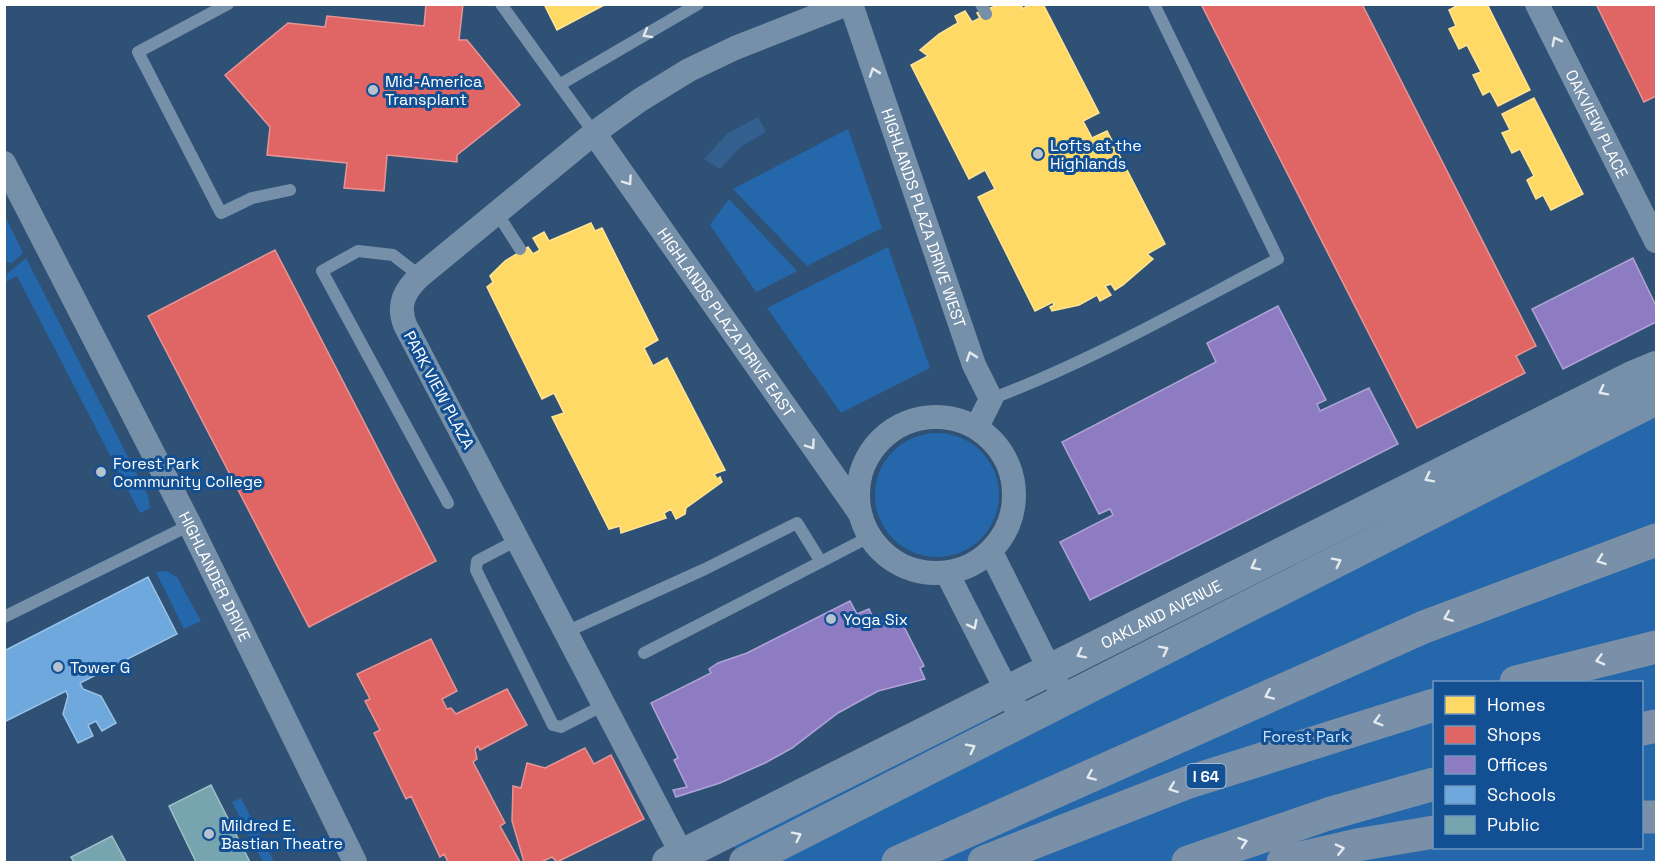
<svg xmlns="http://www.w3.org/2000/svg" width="1661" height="867" viewBox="0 0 1661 867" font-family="'Space Grotesk',sans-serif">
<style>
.green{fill:#2567ab;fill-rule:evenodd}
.water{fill:#346090}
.homes{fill:#ffd966;stroke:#ffe494;stroke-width:1.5}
.shops{fill:#e06666;stroke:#e99494;stroke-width:1.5}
.offices{fill:#8e7cc3;stroke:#b0a3d5;stroke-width:1.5}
.schools{fill:#6fa8dc;stroke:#9ac2e6;stroke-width:1.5}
.public{fill:#76a5af;stroke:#9fc0c7;stroke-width:1.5}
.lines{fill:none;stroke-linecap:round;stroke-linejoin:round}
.service{stroke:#7790a9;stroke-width:12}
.minor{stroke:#7790a9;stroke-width:24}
.tertiary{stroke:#7790a9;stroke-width:32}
.motorway{stroke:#7a90a9;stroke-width:33}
.oneway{stroke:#e4e9ee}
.poi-dot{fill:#b6c2cf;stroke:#125093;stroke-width:2}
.labels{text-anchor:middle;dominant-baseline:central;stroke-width:6;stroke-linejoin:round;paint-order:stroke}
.shield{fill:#125093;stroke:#b8cadf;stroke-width:1.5}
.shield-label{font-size:15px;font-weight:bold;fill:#fff}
.poi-label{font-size:16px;fill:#fff;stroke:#125093;text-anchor:start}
.street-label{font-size:16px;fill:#fff;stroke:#125093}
.park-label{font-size:16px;fill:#c7e2fd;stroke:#125093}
</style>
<rect width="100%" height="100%" fill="#2f5176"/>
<path class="green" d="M848,129L882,228L807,266L733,189Z
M729,199L797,271L756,292L710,225Z
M5,216L23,253L12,263L5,262Z
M888,247L930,368L841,413L767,308Z
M26,258L148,496L150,508L140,513L17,276L5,282L7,274Z
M1656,416V862H778ZM1434,682H1642V848H1434Z
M875 495a62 62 0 1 1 124 0a62 62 0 1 1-124 0Z
M166,571L177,577L201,621L184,629L156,572Z
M989,715L994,721L736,852L734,845Z
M241,798L274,862H263L232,802Z"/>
<path class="water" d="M758,117L766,132L740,147L720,169L704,159L728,133Z"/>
<path class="homes" d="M544,4H606L557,30Z
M1001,4H1022V9L1031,4H1043L1099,113L1083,121L1092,138L1107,131L1165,244L1147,254L1153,259L1123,285L1115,290L1111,284L1105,286L1111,295L1100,301L1097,295L1079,305L1052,311L1050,307L1054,305L1053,302L1035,311L978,197L995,189L985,170L969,179L911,65L928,56L920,50L939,34L958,23L955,16L965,11L972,22L980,18L977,13Z
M1460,4H1487L1530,90L1498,106L1490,91L1483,95L1473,75L1481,72L1467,45L1459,49L1449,29L1456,26L1449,10Z
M1534,98L1583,194L1551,210L1543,195L1536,199L1527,180L1534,176L1520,149L1512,153L1502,133L1510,130L1502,114Z
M591,223L595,231L602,228L658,340L644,348L653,366L667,358L725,470L714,474L717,479L720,477L722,482L686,508L685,514L676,519L671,509L664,513L666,518L621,533L620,526L609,529L552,417L564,413L554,393L542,399L487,287L493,282L490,276L505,261L528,247L533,254L540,250L533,238L544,232L549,241Z"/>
<path class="shops" d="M426,4H463L459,40H467L520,105L457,155V162L387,155L384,191L344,188L347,163L267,155L270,127L225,75L288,23L325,27L327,16L424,26Z
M1201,4H1362L1536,346L1516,356L1525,373L1417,428Z
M1596,4H1656V96L1644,102Z
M275,250L436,561L309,627L148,316Z
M431,639L457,691L442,699L447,709L451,708L456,714L507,689L527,725L480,750L478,746L475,749L477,759L473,762L505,823L500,826L520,862H448L444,854L440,857L411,796L406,799L374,733L380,730L365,701L370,699L357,674Z
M585,748L594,764L611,755L644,819L557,862L552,857L541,862H524L512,821L513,786L521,788L527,763L545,768Z"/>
<path class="offices" d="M1633,258L1656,306V322L1563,369L1532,309Z
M1278,306L1326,400L1317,404L1320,411L1369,388L1398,444L1090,600L1060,542L1113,515L1110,509L1099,514L1062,442L1216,362L1207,343Z
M850,601L857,614L869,609L876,624L898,615L924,666L920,668L925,679L878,691L838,713L792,748L765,763L720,783L676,797L673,790L687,787L674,760L678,758L651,703L711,673L709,669L718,663L747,653Z"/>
<path class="schools" d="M148,577L177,634L80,683L83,689L101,696L116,723L102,731L96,721L88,725L93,736L78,743L63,714L68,696L66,691L4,722V651Z"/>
<path class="public" d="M211,785L250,862H196L169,806Z
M112,836L126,862H74L71,857Z"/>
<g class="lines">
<path class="service" d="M228,4L138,52L221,213L252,198L290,190
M501,4L594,133
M981,4L986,14
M559,85L698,4
M497,213L520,249
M420,276L393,255L358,251L322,271L448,503
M991,399C1091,361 1184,308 1278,259L1154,4
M517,540L477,561L476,570L553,725L561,727L604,705
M4,617L190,525
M566,632L705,569L797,523L821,562
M644,653L869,537"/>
<g class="minor">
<path id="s1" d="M851,4L974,365L991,399L977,427"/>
<path id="s2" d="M1537,4L1656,241"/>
<path id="s3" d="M594,133L859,512"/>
<path id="s4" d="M4,163L190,525L355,862"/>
<circle cx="936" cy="495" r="78"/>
<path d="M991,552L1065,700"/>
<path d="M947,573L1023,722"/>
<path d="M686,862L405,325C397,304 405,290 420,276L594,133L640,100L689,70L735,48L847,4"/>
</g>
<g class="tertiary">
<path id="s5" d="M668,862L1632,377L1656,367"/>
<path d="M745,862L1656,399"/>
</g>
<path class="motorway" d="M1516,682L1656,647
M1642,729L1656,726
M1642,817H1656
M898,862L1424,627L1656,540
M984,862L1189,782L1434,705
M1188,862L1328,814L1434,784
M1283,862L1357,845L1434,832"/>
</g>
<defs><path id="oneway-chevron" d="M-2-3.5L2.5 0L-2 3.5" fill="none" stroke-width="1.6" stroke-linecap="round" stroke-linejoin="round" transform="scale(1.5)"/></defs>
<g class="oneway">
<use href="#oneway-chevron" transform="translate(647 34) rotate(150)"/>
<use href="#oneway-chevron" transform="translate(1556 41) rotate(-117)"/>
<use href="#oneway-chevron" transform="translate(874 72) rotate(-109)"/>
<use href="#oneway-chevron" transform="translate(628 181) rotate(55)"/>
<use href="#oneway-chevron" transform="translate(971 356) rotate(-109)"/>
<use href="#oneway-chevron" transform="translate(1603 391) rotate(153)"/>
<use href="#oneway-chevron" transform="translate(811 445) rotate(55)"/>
<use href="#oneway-chevron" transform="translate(1429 478) rotate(153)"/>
<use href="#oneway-chevron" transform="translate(1601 560) rotate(160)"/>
<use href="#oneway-chevron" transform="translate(1337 562) rotate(-27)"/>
<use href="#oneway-chevron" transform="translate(1255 566) rotate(153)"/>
<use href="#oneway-chevron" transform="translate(1448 617) rotate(158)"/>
<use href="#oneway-chevron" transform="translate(973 625) rotate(63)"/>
<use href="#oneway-chevron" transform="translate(1164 650) rotate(-27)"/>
<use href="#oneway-chevron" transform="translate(1081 654) rotate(153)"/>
<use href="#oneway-chevron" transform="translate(1600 660) rotate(165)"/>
<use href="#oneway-chevron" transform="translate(1269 695) rotate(156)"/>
<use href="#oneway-chevron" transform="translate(1378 721) rotate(164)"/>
<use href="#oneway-chevron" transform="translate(971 748) rotate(-27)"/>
<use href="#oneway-chevron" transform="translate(1091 776) rotate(156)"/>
<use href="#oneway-chevron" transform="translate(1173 788) rotate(159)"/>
<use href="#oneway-chevron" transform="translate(797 836) rotate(-27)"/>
<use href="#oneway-chevron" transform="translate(1243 842) rotate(-19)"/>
<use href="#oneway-chevron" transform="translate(1340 849) rotate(-13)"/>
</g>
<g class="poi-dot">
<circle cx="373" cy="90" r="6"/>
<circle cx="1038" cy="154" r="6"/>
<circle cx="101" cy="472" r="6"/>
<circle cx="831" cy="619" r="6"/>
<circle cx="58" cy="667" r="6"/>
<circle cx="209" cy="834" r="6"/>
</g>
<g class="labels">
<rect class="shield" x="1186.5" y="764" width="39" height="24" rx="4.5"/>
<g class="shield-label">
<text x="1206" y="776">I 64</text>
</g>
<g class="poi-label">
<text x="385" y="81">Mid-America<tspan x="385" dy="18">Transplant</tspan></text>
<text x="1050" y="145">Lofts at the<tspan x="1050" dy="18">Highlands</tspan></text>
<text x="113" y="463">Forest Park<tspan x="113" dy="18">Community College</tspan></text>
<text x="843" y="619">Yoga Six</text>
<text x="70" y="667">Tower G</text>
<text x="221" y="825">Mildred E.<tspan x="221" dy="18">Bastian Theatre</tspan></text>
</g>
<g class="street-label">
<text stroke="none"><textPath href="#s2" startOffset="134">OAKVIEW PLACE</textPath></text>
<text stroke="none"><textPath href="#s1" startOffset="226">HIGHLANDS PLAZA DRIVE WEST</textPath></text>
<text stroke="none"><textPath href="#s3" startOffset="231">HIGHLANDS PLAZA DRIVE EAST</textPath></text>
<text transform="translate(439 390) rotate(62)">PARK VIEW PLAZA</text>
<text stroke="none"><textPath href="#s4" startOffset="464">HIGHLANDER DRIVE</textPath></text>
<text stroke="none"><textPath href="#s5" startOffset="552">OAKLAND AVENUE</textPath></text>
</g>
<g class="park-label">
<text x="1306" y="736">Forest Park</text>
</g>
</g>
<rect width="1661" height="867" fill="none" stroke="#ffffff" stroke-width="12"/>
<rect x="1433" y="681" width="210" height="168" fill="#125093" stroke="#7196be" stroke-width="1.5"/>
<rect x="1445" y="696" width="30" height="18" fill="#ffd966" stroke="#7196be" stroke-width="1.5"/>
<text x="1487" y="711" font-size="18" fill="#ffffff">Homes</text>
<rect x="1445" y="726" width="30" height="18" fill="#e06666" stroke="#7196be" stroke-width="1.5"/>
<text x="1487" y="741" font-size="18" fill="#ffffff">Shops</text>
<rect x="1445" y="756" width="30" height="18" fill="#8e7cc3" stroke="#7196be" stroke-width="1.5"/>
<text x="1487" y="771" font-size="18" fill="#ffffff">Offices</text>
<rect x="1445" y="786" width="30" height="18" fill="#6fa8dc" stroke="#7196be" stroke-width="1.5"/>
<text x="1487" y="801" font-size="18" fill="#ffffff">Schools</text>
<rect x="1445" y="816" width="30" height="18" fill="#76a5af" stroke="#7196be" stroke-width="1.5"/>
<text x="1487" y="831" font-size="18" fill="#ffffff">Public</text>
</svg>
